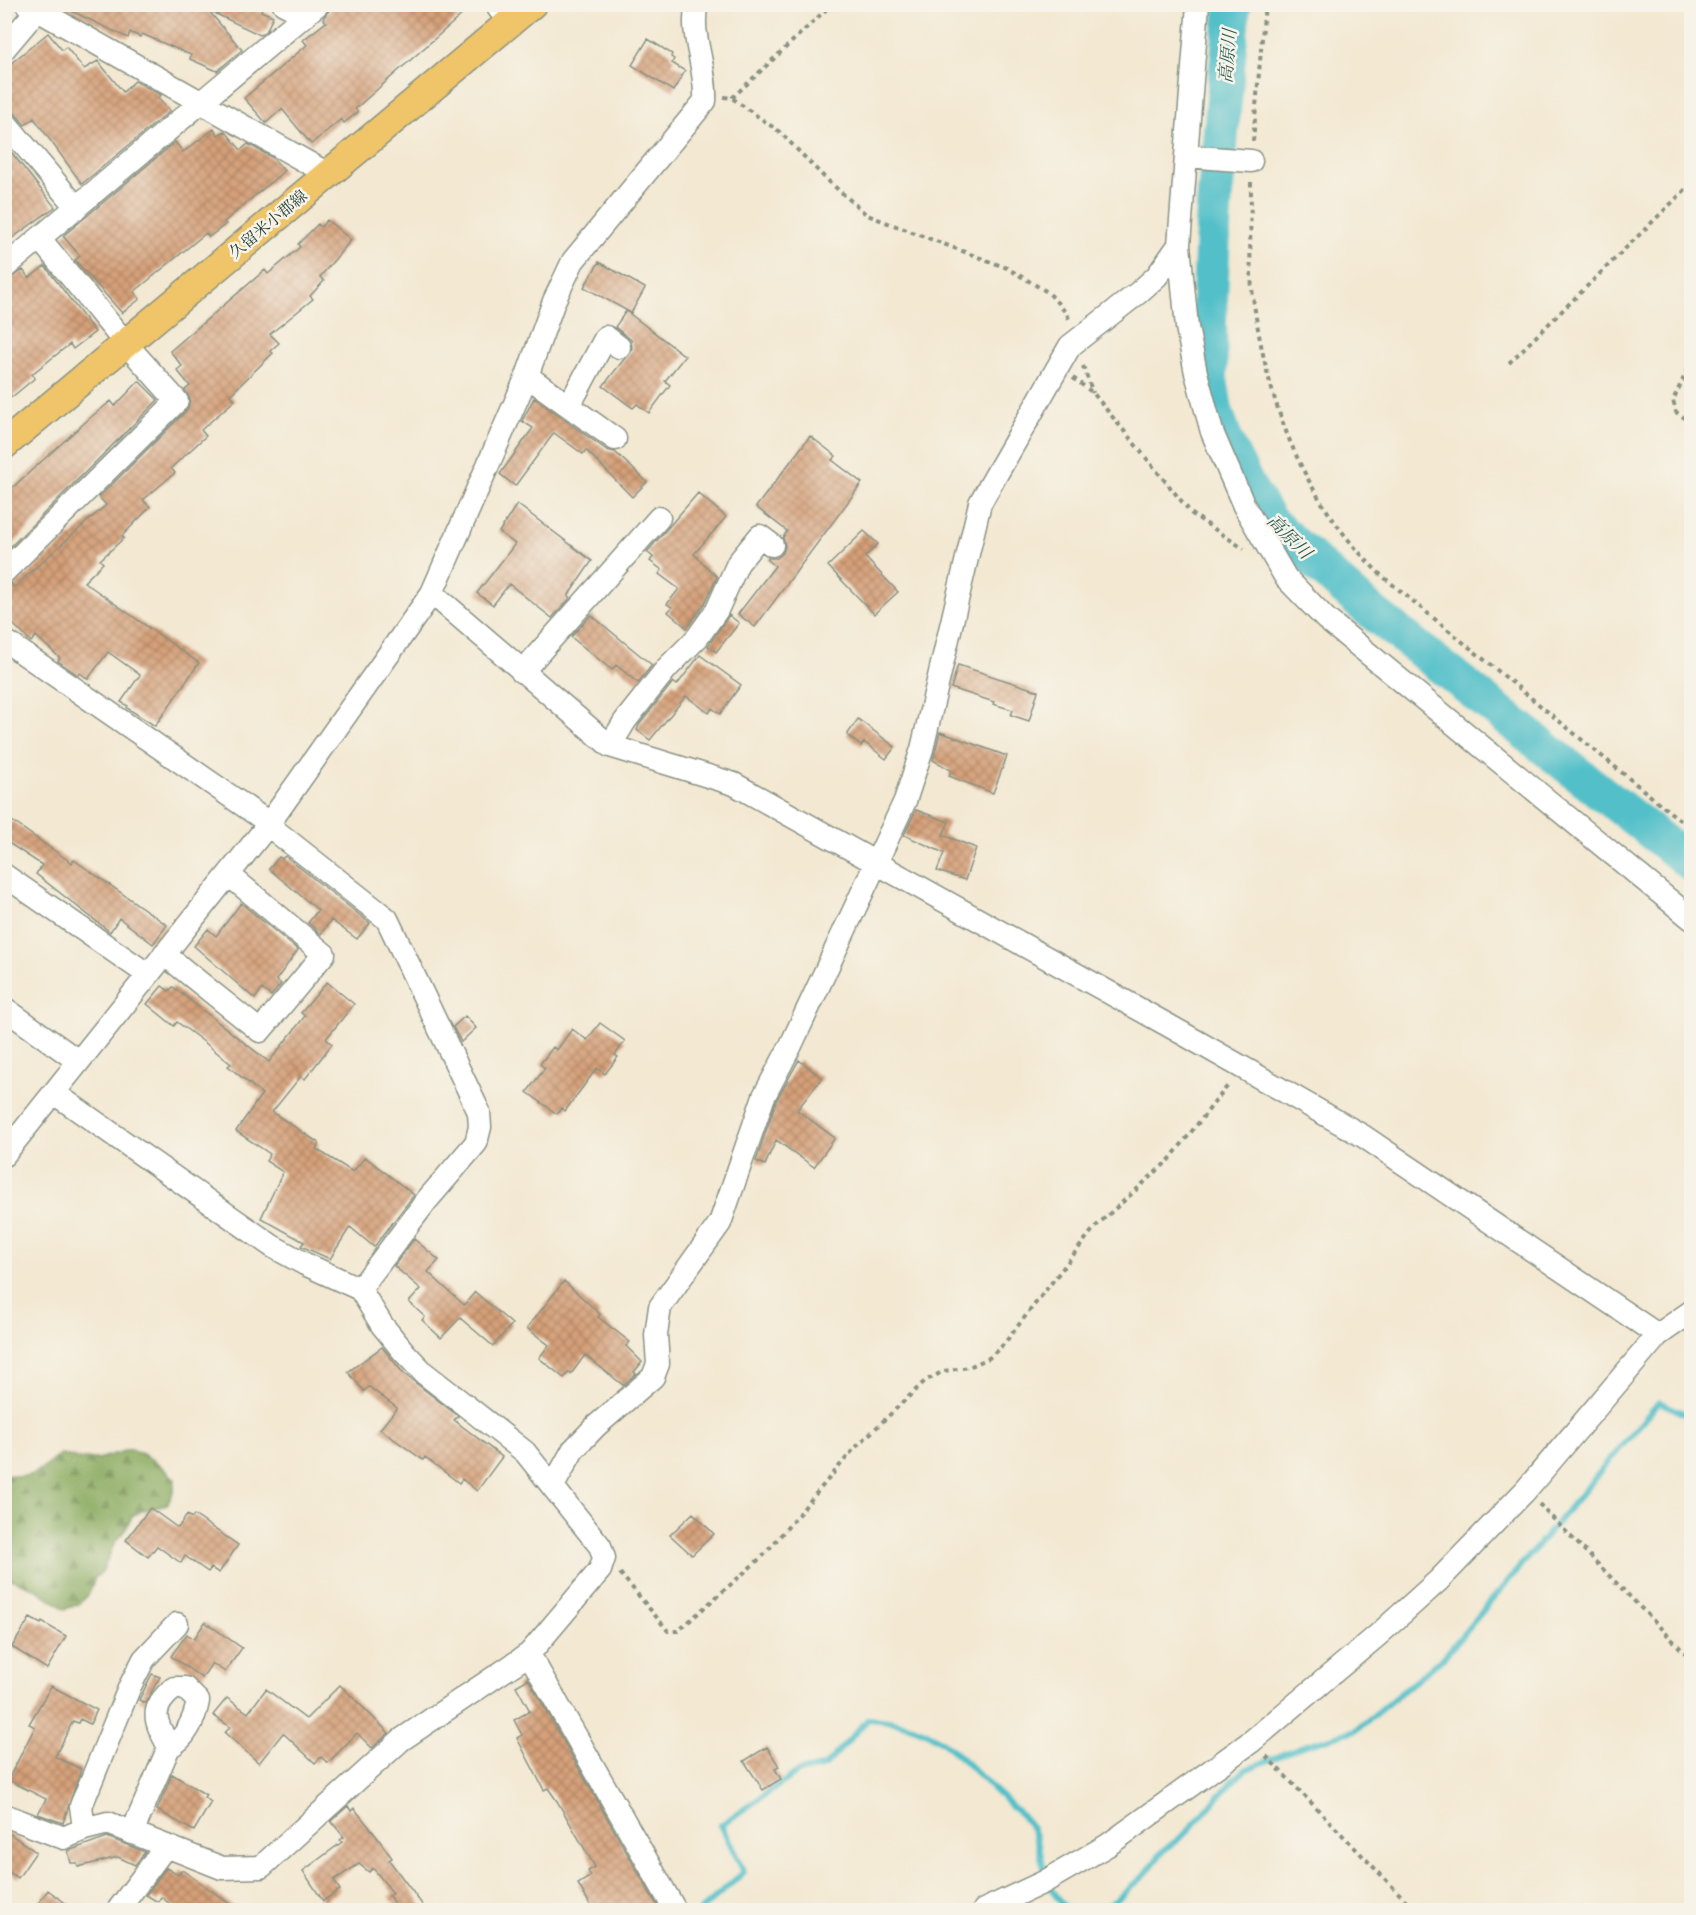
<svg xmlns="http://www.w3.org/2000/svg" width="1696" height="1915" viewBox="0 0 1696 1915" font-family="'IM FELL French Canon','Noto Serif JP',serif">
<style>
.forest{fill:url(#forest-firs);stroke:#54744a;stroke-width:1.5}
.lines{fill:none;stroke-linecap:round;stroke-linejoin:round}
.stream{stroke:#53c0c9;stroke-width:6}
.river{stroke:#53c0c9;stroke-width:36}
.building{fill:url(#building-cross-hatch)}
.minor-casing{stroke:#899283;stroke-width:25}
.major-casing{stroke:#899283;stroke-width:31}
.path{stroke:#899283;stroke-width:4;stroke-dasharray:4.5 4.5;stroke-linecap:butt}
.minor{stroke:#fff;stroke-width:22}
.major{stroke:#f0c469;stroke-width:28}
.labels{text-anchor:middle;dominant-baseline:central;stroke-width:5;stroke-linejoin:round;paint-order:stroke}
.street-label{font-size:16px;fill:#1f3d34;stroke:#f7f3e8}
.water-label{font-size:18px;font-style:italic;fill:#2c5e59;stroke:#f7f3e8}
</style>
<defs>
<pattern id="forest-firs" width="22" height="20" patternUnits="userSpaceOnUse" patternTransform="scale(1.5)"><rect width="22" height="20" fill="#8aab60"/><path d="M5 1l3.5 6h-7zM16 11l3.5 6h-7z" fill="#708c50"/></pattern>
<pattern id="building-cross-hatch" width="8" height="8" patternUnits="userSpaceOnUse" patternTransform="scale(1.5)"><rect width="8" height="8" fill="#d6a079"/><path d="M0 0l8 8M0 8l8-8" fill="none" stroke="#ad8464"/></pattern>
</defs>
<rect width="100%" height="100%" fill="#f7f3e8"/>
<filter id="ink" filterUnits="userSpaceOnUse"><feTurbulence type="fractalNoise" baseFrequency=".0167" numOctaves="2"/><feDisplacementMap in="SourceGraphic" scale="12" xChannelSelector="R" yChannelSelector="G"/><feConvolveMatrix kernelMatrix="1 2 1 2 8 2 1 2 1" color-interpolation-filters="sRGB"/></filter>
<filter id="wash" filterUnits="userSpaceOnUse"><feTurbulence type="fractalNoise" baseFrequency=".008" numOctaves="4" result="noise"/><feDisplacementMap in="SourceGraphic" scale="24" xChannelSelector="R" yChannelSelector="G"/><feGaussianBlur stdDeviation="1.35" result="paint"/><feColorMatrix in="noise" values="0 0 0 0 0 0 0 0 0 0 0 0 0 0 0 0 0 1.4 0 .05"/><feComposite in="paint" operator="in"/></filter>
<g filter="url(#wash)">
<rect width="100%" height="100%" fill="#f3e8d2"/>
<path class="forest" d="M131,1449C149,1456 161,1465 175,1479L174,1490L167,1505L143,1510L132,1516L125,1531L115,1542L102,1572L95,1578L88,1595L79,1604L65,1609L34,1588L5,1577L4,1474C35,1481 38,1470 61,1454L80,1459H98Z"/>
<g class="lines">
<path class="stream" d="M1048,1885L1064,1907L1071,1910
M701,1910L744,1872L721,1825L798,1772L825,1766L868,1719C932,1722 952,1749 995,1791C1006,1802 1023,1814 1031,1827C1039,1841 1042,1860 1045,1875
M1096,1910L1115,1901L1144,1876L1163,1851L1185,1834L1230,1784L1245,1770L1300,1747L1356,1730L1443,1658L1659,1402L1692,1417"/>
<path class="river" d="M1233,4L1214,207L1209,321L1210,380L1215,410L1227,445L1247,485L1270,522L1362,604L1692,864"/>
</g>
<g id="blocks">
<path class="building" d="M57,4H264L261,11L273,16L267,30L260,35L208,10L242,50L217,71L190,59L191,55L142,34L140,37L130,32L128,38Z
M334,4H474L355,109L358,112L344,123L341,119L311,144L282,109L266,123L244,98L307,45L303,40L326,22L323,18Z
M48,33L62,50L66,47L84,69L98,61L123,92L135,81L161,95L158,98L170,111L82,184L34,118L25,125L14,112L4,108V69Z
M648,39L672,54L671,57L674,59L672,63L685,71L673,91L632,65Z
M214,129L218,135L225,131L241,150L248,144L273,158L284,171L224,222L226,224L209,237L206,233L134,292L140,299L122,313L75,260L80,256L63,236L175,142L183,152Z
M4,143L55,207L4,244Z
M327,220L351,240L320,277L324,281L310,296L313,299L270,334L279,343L270,351L273,353L230,395L235,400L201,430L206,436L171,468L175,473L143,500L150,507L122,536L124,538L100,560L103,563L84,582L199,663L155,726L127,708L128,706L121,702L140,675L108,652L88,679L80,673L78,675L58,661L60,658L36,636L31,642L4,615V585L11,583L14,587L106,505L99,497L187,410L190,399L185,390L190,386L177,370L182,366L170,351L265,270L268,274L300,247L298,244L318,224L321,227Z
M599,262L645,288L631,313L584,287Z
M45,266L95,332L73,349L70,344L32,374L35,378L12,397L4,388V357L11,352L4,343V281L23,270L29,278Z
M626,311L685,356L665,381L670,385L649,413L637,404L633,408L603,386L632,349L631,340L615,327Z
M139,381L158,400L4,553V495L91,417L111,401L115,406Z
M534,398L607,450L615,452L647,482L632,497L586,450L583,454L554,433L515,486L500,474L533,428L522,421Z
M810,436L836,456L832,460L862,483L755,627L738,614L775,566L767,559L768,558H777L783,553L785,546L783,538L787,531L756,507Z
M698,493L726,517L694,554L717,577L705,603L687,628L668,612L672,607L667,604L679,589L659,574L662,570L650,561L653,557L647,552Z
M517,504L592,561L568,596L570,598L552,618L509,584L493,605L477,593L515,544L499,532Z
M864,531L878,544L865,557L898,592L874,614L828,566Z
M591,615L652,665L638,683L616,665L612,670L571,637Z
M729,615L739,623L716,652L708,646Z
M700,655L741,685L720,714L712,708L709,713L686,696L650,740L637,730L639,725L673,682L677,685Z
M958,665L1038,691L1029,721L1011,715L1013,710L993,704L994,702L951,688Z
M858,719L895,747L886,759L864,742L861,746L847,735Z
M940,732L1007,756L993,793L949,776L951,770L933,760Z
M916,810L949,822L943,835L976,848L965,880L937,871L944,853L904,835Z
M12,821L72,863L74,860L167,925L153,944L119,918L110,932L36,874L42,865L4,840V830Z
M285,856L370,923L357,939L331,920L321,934L308,923L318,910L269,869L279,857L282,859Z
M241,903L298,950L276,980L281,984L271,996L262,989L255,999L194,946L208,929L216,936Z
M327,982L354,1004L326,1039L332,1044L305,1079L301,1076L272,1112L319,1143L316,1149L353,1172L365,1157L414,1195L374,1247L350,1227L330,1259L301,1246L304,1242L261,1218L283,1172L266,1161L270,1154L236,1131L262,1094L228,1066L231,1064L204,1042L177,1022L174,1026L147,1004L162,986L169,991L173,987L269,1062L305,1016L301,1013Z
M465,1016L476,1028L461,1042L453,1027Z
M600,1023L625,1041L615,1055L618,1057L605,1074L597,1068L565,1111L561,1108L557,1114L527,1092L545,1068L540,1064L553,1047L557,1050L572,1029L587,1040Z
M799,1060L822,1078L797,1110L835,1138L814,1167L776,1140L765,1165L756,1161L776,1101Z
M414,1239L439,1260L428,1272L464,1305L475,1292L512,1324L493,1346L460,1318L441,1338L422,1320L425,1317L409,1302L421,1289L394,1266Z
M564,1281L600,1314L598,1317L630,1342L626,1346L642,1362L634,1372L636,1374L623,1385L585,1355L571,1374L569,1372L564,1378L539,1358L549,1345L527,1328Z
M382,1347L403,1373L458,1416L454,1420L502,1457L477,1491L462,1479L459,1483L425,1457L423,1460L380,1429L397,1408L369,1387L364,1391L348,1372Z
M150,1508L178,1528L187,1515L192,1518L194,1515L238,1545L219,1573L211,1568L208,1572L185,1556L181,1563L157,1546L148,1557L126,1540Z
M693,1513L714,1534L692,1555L670,1535Z
M30,1618L41,1624L42,1622L66,1636L47,1669L12,1647Z
M205,1622L242,1648L225,1672L212,1663L202,1678L171,1656L187,1634L194,1639Z
M152,1674L160,1677L145,1703L139,1700Z
M528,1679L660,1911H594L578,1884L591,1876L588,1871L595,1867L557,1801L548,1788L544,1790L517,1738L522,1735L514,1720L530,1711L516,1686Z
M340,1685L389,1733L372,1748L357,1733L328,1763L321,1757L315,1763L283,1733L259,1763L225,1733L230,1727L213,1715L227,1698L248,1713L266,1689L306,1719Z
M51,1686L97,1710L90,1724L80,1719L78,1723L73,1721L55,1757L81,1769L63,1823L38,1814L46,1799L8,1780L35,1727L29,1724Z
M767,1747L777,1763L779,1767L775,1769L781,1779L763,1790L744,1761Z
M172,1774L206,1795L204,1797L211,1802L194,1831L157,1810Z
M348,1806L351,1811L354,1808L374,1833L392,1858L389,1860L427,1911H399L389,1896L393,1893L373,1868L369,1872L359,1864L334,1880L340,1890L323,1901L303,1871L342,1842L340,1840L344,1837L331,1821Z
M4,1830L36,1852L18,1878L4,1868Z
M107,1837L145,1852L135,1865L118,1857L78,1867L77,1863H71L68,1851Z
M166,1868L178,1875L182,1870L240,1911H179L161,1897L158,1902L146,1895Z
M48,1890L76,1911H33Z"/>
</g>
</g>
<g filter="url(#ink)">
<use href="#blocks" fill-opacity="0" stroke="#899283" stroke-width="1.5"/>
<g class="lines">
<defs>
<path id="minor" d="M27,4L328,174
M284,4L306,15
M499,4V9L512,21
M1198,4L1179,245L1187,327L1196,373L1212,432L1244,506L1286,578L1326,619L1692,919
M4,49L42,4
M4,121L77,208
M1186,156L1251,161
M4,268L318,4
M527,376L615,439
M569,406L606,337L619,347
M4,572L177,401L126,344L40,239
M432,593L610,746L734,784L1173,1028L1363,1136L1658,1335
M4,640L269,823
M522,672L659,518
M610,746L625,721L667,668L697,638L717,610L738,563L760,536L772,545
M268,825L387,919L479,1112L480,1127L476,1143L427,1200L360,1289
M4,875L147,974
M164,954L260,1031L324,954L229,875
M4,1008L78,1061
M4,1155L268,825L432,593L527,376L554,301L573,261L705,101C707,66 689,35 697,4
M553,1486L573,1450L596,1426L653,1377L658,1364L656,1335L660,1307L720,1223L764,1096L791,1045L905,801L922,749L980,503L1070,346L1138,293L1157,276L1179,245
M529,1654L675,1910
M4,1815L64,1838L84,1829L108,1823L222,1868L261,1867L401,1740L529,1654L600,1570L604,1558L600,1546L525,1452L424,1373L404,1352L382,1325L360,1289L305,1264L272,1246L54,1093
M84,1829L81,1806L130,1686L144,1659L177,1624
M132,1833L169,1747C155,1721 148,1709 174,1688H185L198,1701C195,1718 186,1739 169,1747
M118,1910L166,1846
M984,1910L1044,1882L1108,1845L1252,1741L1378,1635L1439,1580L1525,1491L1658,1335L1692,1311"/>
<path id="major" d="M4,445L532,4"/>
</defs>
<use href="#minor" class="minor-casing"/>
<use href="#major" class="major-casing"/>
<path class="path" d="M724,97L732,98L781,133L825,178L867,215L1007,268L1049,293L1067,314L1070,322
M732,98L832,4
M1253,141L1265,4
M1251,182C1251,222 1248,265 1254,304C1269,409 1304,501 1381,575L1692,830
M1692,293V294
M1692,361L1673,400L1676,412L1692,423
M1509,363L1692,183
M1083,366L1093,393
M1073,378L1093,393L1192,514L1244,549
M1539,1504L1692,1660
M620,1573L668,1631H678L764,1555L853,1450L925,1381L944,1371L969,1367L989,1358L1003,1345L1095,1227L1170,1159L1229,1084
M1266,1756L1415,1910"/>
<use href="#minor" class="minor"/>
<use href="#major" class="major"/>
</g>
</g>
<g class="labels">
<g class="street-label">
<text transform="translate(268 224) rotate(-40)">久留米小郡線</text>
</g>
<g class="water-label">
<text transform="translate(1228 56) rotate(-85)">高原川</text>
<text transform="translate(1289 537) rotate(45)">高原川</text>
</g>
</g>
<rect width="1696" height="1915" fill="none" stroke="#f7f3e8" stroke-width="24"/>
</svg>
